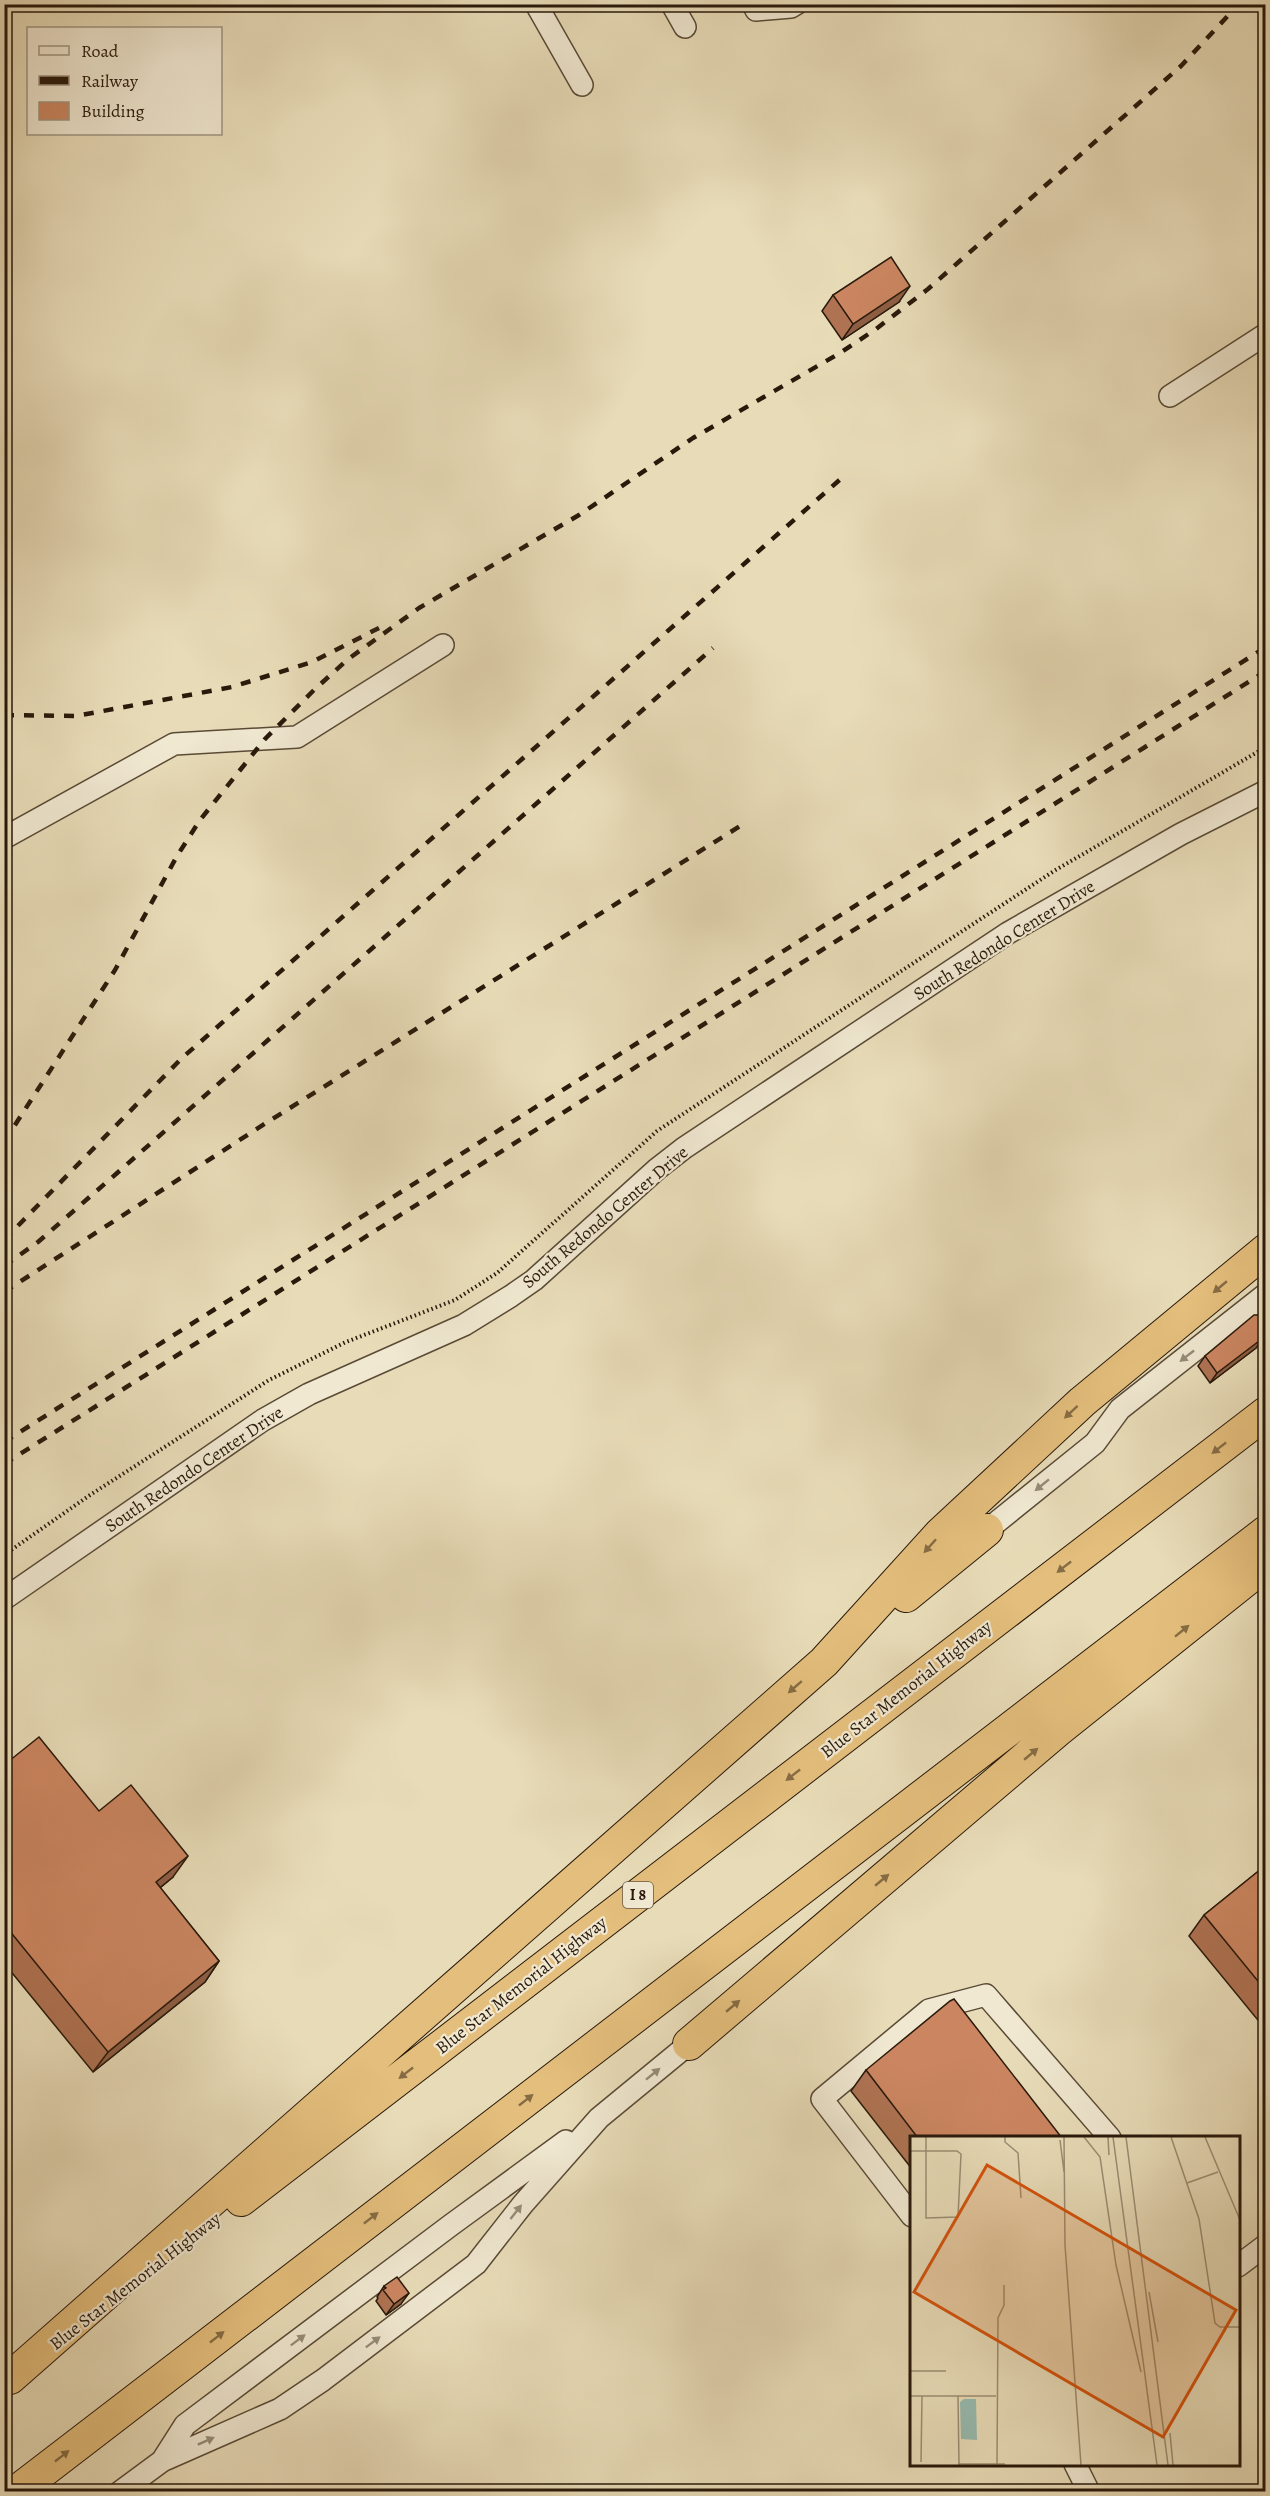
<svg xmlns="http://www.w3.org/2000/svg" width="1270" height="2496" viewBox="0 0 1270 2496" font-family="Alegreya,serif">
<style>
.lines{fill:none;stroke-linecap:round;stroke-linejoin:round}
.minor-casing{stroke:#594a36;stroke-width:24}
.highway-casing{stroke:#29190b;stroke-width:34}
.path{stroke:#29190b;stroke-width:4;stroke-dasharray:1.5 3;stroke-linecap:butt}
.minor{stroke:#f0e8d1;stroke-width:21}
.highway{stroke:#e4be7c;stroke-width:32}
.rail{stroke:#29190b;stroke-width:4.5;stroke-dasharray:10 10;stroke-linecap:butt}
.wall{fill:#af7353;stroke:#29190b;stroke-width:1.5}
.shaded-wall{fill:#8e5e44;stroke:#29190b;stroke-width:1.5}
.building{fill:#cb8661;stroke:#29190b;stroke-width:1.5}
.oneway{fill:#866c44}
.oneway2{fill:#968b78}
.labels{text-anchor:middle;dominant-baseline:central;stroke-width:4.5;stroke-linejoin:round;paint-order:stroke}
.shield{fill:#f0e8d1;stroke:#655746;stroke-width:1.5}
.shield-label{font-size:16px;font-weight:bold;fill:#29190b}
.street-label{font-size:18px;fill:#29190b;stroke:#f0e8d1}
.inset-road{fill:none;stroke:#9c8e73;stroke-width:1.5}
.view{fill:#d5530c;fill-opacity:0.15;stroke:#d5530c;stroke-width:3}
.inset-edge{fill:none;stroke:#29190b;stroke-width:3}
</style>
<rect width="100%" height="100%" fill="#e8dcb8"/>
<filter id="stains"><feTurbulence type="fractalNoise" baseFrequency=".00333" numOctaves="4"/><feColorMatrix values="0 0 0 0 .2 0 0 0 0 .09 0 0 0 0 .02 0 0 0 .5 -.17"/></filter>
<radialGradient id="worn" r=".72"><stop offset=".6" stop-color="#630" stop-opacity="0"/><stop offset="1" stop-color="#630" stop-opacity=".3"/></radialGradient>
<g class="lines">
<defs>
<path id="minor" d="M536,4L582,85
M672,4L685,27
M753,4L756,10L791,7L796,4
M1170,396L1266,334
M4,838L174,744L297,737L443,645
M987,1530L1095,1443L1120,1409L1266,1294
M4,1599L263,1420L309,1394L464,1325L511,1296L534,1280L657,1169L684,1148L1008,933L1181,834L1266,791
M912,2216L822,2099L929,2010L986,1995L1110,2138
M1238,2266L1266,2245
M162,2461L185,2425L451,2225L566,2141
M1075,2464L1089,2492
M120,2492L162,2461L280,2409L323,2380L476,2264L523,2204L599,2118L689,2044"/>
<path id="highway" d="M906,1596L987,1530
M689,2044L1057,1731L1266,1564
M241,2200L1266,1413
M10,2378L824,1662L940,1534L1082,1402L1266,1250
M16,2492L1266,1532"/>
</defs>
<use href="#minor" class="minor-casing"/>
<use href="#highway" class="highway-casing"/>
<path class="path" d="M4,1555L90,1495L269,1380L346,1342L455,1300L497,1273L657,1131L1054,871L1266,747"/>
<use href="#minor" class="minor"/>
<use href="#highway" class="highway"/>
<path class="rail" d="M4,715L76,716L232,687L312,662L379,628
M4,1142L115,970L177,856L200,820L265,739L314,690L347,660L419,608L579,515L693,438L840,353L876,329L928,289L1181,66L1239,4
M4,1240L182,1058L844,476
M4,1266L38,1242L116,1174L713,648
M4,1292L266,1123L745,823
M4,1442L1266,647
M4,1464L1266,671"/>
</g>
<path class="wall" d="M833,295L899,302L842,340L822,311Z
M1266,1322V1335L1256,1348L1210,1383L1198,1366L1205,1356Z
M4,1765L173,1877L160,1888L219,1961L205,1982L93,2072L4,1963Z
M1266,1865V2030L1189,1936L1204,1915Z
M866,2070L1062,2138H912V2169L851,2091Z
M384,2286L401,2304L386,2315L376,2301L378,2298L377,2297Z"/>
<path class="shaded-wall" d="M910,286L899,302L842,340L853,324Z
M1266,1332V1335L1256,1348L1210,1383L1217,1373Z
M188,1856L173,1877L141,1903L156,1882Z
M219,1961L205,1982L93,2072L108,2052Z
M409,2293L401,2304L386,2315L394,2304Z"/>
<path class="building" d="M891,257L910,286L853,324L833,295Z
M1254,1315H1260L1266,1322V1332L1262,1335L1263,1338L1217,1373L1205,1356Z
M39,1737L99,1811L131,1785L188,1856L156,1882L219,1961L108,2052L4,1924V1765Z
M1266,1865V1991L1204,1915Z
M954,1999L1062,2138H918L866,2070L950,2001Z
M397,2277L409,2293L394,2304L383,2290L386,2288L384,2286Z"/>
<defs><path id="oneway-solid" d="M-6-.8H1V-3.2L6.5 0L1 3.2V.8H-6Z" transform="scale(1.5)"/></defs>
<g class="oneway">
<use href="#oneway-solid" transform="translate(1220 1287) rotate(140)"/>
<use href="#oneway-solid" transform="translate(1071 1412) rotate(137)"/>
<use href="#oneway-solid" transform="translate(1219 1448) rotate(142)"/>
<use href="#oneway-solid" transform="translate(930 1546) rotate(132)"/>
<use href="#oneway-solid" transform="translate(1064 1567) rotate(142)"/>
<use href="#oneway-solid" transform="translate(1182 1631) rotate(-39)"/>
<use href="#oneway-solid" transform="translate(795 1687) rotate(139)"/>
<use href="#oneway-solid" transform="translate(1031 1754) rotate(-40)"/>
<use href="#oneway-solid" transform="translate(793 1775) rotate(142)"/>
<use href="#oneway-solid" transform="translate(882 1880) rotate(-40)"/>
<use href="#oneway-solid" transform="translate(733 2006) rotate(-40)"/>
<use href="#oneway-solid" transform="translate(406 2073) rotate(142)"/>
<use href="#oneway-solid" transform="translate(526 2100) rotate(-38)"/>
<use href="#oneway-solid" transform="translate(371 2218) rotate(-38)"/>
<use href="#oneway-solid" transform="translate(217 2337) rotate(-38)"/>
<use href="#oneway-solid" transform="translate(62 2456) rotate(-38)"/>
</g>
<g class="oneway2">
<use href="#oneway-solid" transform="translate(1187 1356) rotate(142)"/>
<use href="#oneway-solid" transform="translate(1042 1485) rotate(141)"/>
<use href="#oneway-solid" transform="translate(653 2074) rotate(-39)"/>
<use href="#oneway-solid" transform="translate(516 2212) rotate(-52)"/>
<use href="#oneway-solid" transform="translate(298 2340) rotate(-37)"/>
<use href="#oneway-solid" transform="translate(373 2342) rotate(-37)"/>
<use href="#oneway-solid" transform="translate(206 2441) rotate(-24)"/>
</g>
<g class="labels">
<rect class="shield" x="623" y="1882" width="30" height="26" rx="4.5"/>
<g class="shield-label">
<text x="638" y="1895">I 8</text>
</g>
<g class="street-label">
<text transform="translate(1004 940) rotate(-32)">South Redondo Center Drive</text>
<text transform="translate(605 1217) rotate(-40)">South Redondo Center Drive</text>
<text transform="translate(194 1469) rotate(-34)">South Redondo Center Drive</text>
<text transform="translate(906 1689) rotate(-38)">Blue Star Memorial Highway</text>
<text transform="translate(521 1985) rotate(-38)">Blue Star Memorial Highway</text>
<text transform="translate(135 2281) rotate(-38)">Blue Star Memorial Highway</text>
</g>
</g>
<g transform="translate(910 2136)">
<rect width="330" height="330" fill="#e8dcb8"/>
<path d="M54,263H66L67,304L51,303L50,266Z" fill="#97bbb0"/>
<path class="inset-road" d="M95,1V6L108,17L111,62M154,1L155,109L171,329M174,1L190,21L206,129L231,236M198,1L199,19M203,1L247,329M216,1L258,329M261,1L289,83L305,187L310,191H330M295,1L330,84M150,4L154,36M0,15H47L51,18L48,81L16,82V1M277,47L308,36M239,156L248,206M0,235H36M0,260H86M48,260L49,329M260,297L263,329M11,326L12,260M48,328H95M87,328L88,182L94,169V149"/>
<path class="view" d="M77,29L326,174L253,301L4,156Z"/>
<rect width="330" height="330" class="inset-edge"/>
</g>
<rect width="1270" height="2496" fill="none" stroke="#e8dcb8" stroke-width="24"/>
<rect x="6" y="6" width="1258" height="2484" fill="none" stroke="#29190b" stroke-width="3"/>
<rect x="12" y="12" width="1246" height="2472" fill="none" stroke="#29190b" stroke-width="1.5"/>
<rect x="27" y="27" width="195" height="108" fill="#f0e8d1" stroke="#a09582" stroke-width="1.5"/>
<rect x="39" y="46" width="30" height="9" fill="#f0e8d1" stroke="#a09582" stroke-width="1.5"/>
<text x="81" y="57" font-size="18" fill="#29190b">Road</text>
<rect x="39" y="76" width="30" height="9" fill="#29190b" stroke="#a09582" stroke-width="1.5"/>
<text x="81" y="87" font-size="18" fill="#29190b">Railway</text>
<rect x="39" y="102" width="30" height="18" fill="#cb8661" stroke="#a09582" stroke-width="1.5"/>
<text x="81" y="117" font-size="18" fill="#29190b">Building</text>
<rect width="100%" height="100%" filter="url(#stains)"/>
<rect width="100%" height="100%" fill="url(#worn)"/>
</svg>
